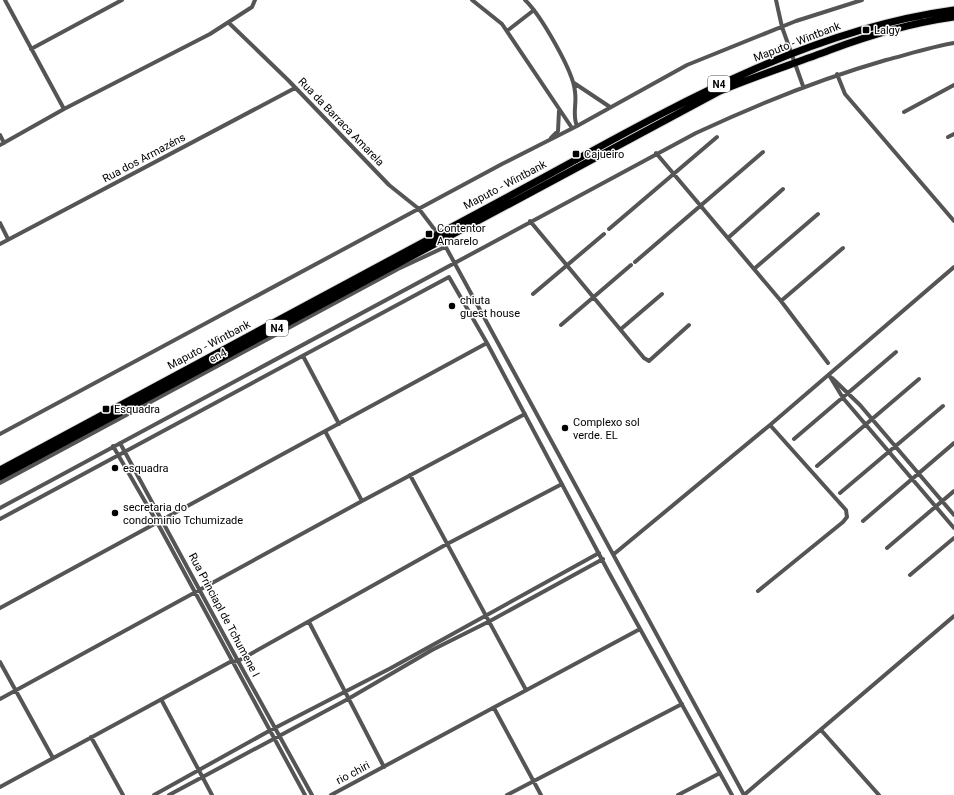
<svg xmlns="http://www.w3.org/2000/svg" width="954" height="795" viewBox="0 0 954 795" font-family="Roboto,sans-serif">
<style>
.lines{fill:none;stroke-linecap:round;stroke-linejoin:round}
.trunk-casing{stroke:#dbdbdb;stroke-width:9}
.minor{stroke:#555;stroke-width:4}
.trunk{stroke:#000;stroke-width:7}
.poi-dot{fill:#000;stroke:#fff;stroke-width:1.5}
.labels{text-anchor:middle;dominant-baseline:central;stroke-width:3;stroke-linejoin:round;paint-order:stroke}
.shield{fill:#fff;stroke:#4c4c4c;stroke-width:1}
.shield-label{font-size:10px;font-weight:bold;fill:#000}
.poi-label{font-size:11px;fill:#000;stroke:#fff;text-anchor:start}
.street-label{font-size:11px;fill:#000;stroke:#fff}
</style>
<rect width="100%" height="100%" fill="#fff"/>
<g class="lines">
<defs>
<path id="trunk" d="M0,470C170,377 341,285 513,194C653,119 793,32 954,10
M0,477L720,91C756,76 793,64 830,50C870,35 911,23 954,17"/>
</defs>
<use href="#trunk" class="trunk-casing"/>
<path class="minor" d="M5,0L64,109
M472,0L502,24L572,128
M525,0C540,14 574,72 575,92C577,104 572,115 577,126
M776,0L782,27L803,86
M229,23L288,80L389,185L419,209L438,234
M507,31L534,10
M31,49L122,0
M837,74L845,94L954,221
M574,83L610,107
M904,112L954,85
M0,135L4,143
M948,137L954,134
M551,138L558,131L559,111
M0,145L64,109L210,34L252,7L255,0
M656,153L781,301L828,363
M530,221L644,358L649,361L689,325
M0,223L8,239
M609,229L717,137
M728,238L783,189
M442,240L744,795
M0,244L295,88
M635,262L763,152
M754,269L818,214
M533,294L604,234
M781,301L843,248
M561,325L631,265
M621,329L662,294
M303,356L339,424
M829,375L843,398L954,528
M832,378L860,405L954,515
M325,431L362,501
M0,434L502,164L577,126L687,65L796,21L862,0
M794,439L896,352
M120,443L238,661L312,795
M113,446L158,524L305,795
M817,466L919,379
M410,475L526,690
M0,483L398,269L445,247
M840,493L943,406
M0,508L696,133C758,104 820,79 886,60C909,54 931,47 954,43
M0,519L449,277L487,343L608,571L732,795
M863,521L954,443
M887,548L954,491
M614,554L770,425L954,267
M910,575L954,538
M758,591L843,522L847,517L846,510L770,425
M0,608L487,343
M309,622L384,767
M0,662L53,758
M0,699L362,501L525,414
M162,701L212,795
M494,708L541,795
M821,730L879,795
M91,737L123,795
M0,787L230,662L238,661L447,544L562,484
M154,795L269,731L391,668L599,553
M169,795L348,699L432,650L490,621L603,559
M331,795L640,629
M507,795L682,704
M678,795L720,773
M744,795L954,616"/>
<use href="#trunk" class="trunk"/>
</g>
<g class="poi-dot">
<rect x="862" y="26" width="8" height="8" rx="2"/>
<rect x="572" y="150" width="8" height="8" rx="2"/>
<rect x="425" y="230" width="8" height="8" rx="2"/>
<circle cx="452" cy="306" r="4"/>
<rect x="102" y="405" width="8" height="8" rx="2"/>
<circle cx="565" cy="428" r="4"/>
<circle cx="115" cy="468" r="4"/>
<circle cx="115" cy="513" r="4"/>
</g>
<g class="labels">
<g class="shield">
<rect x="708" y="76" width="22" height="16" rx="3"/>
<rect x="266" y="320" width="22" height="16" rx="3"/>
</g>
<g class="shield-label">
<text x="719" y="84">N4</text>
<text x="277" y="328">N4</text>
</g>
<g class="poi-label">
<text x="874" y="30">Lalgy</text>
<text x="584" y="154">Cajueiro</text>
<text x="437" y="228">Contentor<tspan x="437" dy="13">Amarelo</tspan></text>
<text x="460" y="300">chiuta<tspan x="460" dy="13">guest house</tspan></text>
<text x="114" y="409">Esquadra</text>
<text x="573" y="422">Complexo sol<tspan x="573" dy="13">verde. EL</tspan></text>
<text x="123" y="468">esquadra</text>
<text x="123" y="507">secretaria do<tspan x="123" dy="13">condominio Tchumizade</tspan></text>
</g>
<g class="street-label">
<text transform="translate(797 42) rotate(-21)">Maputo - Wintbank</text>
<text transform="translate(341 122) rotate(46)">Rua da Barraca Amarela</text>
<text transform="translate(144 158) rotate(-28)">Rua dos Armazéns</text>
<text transform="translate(505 185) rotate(-28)">Maputo - Wintbank</text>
<text transform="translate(209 345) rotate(-28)">Maputo - Wintbank</text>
<text transform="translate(218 356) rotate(-28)">en4</text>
<text transform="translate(224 615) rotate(62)">Rua Princiapl de Tchumene I</text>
<text transform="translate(353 773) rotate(-28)">rio chiri</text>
</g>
</g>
</svg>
